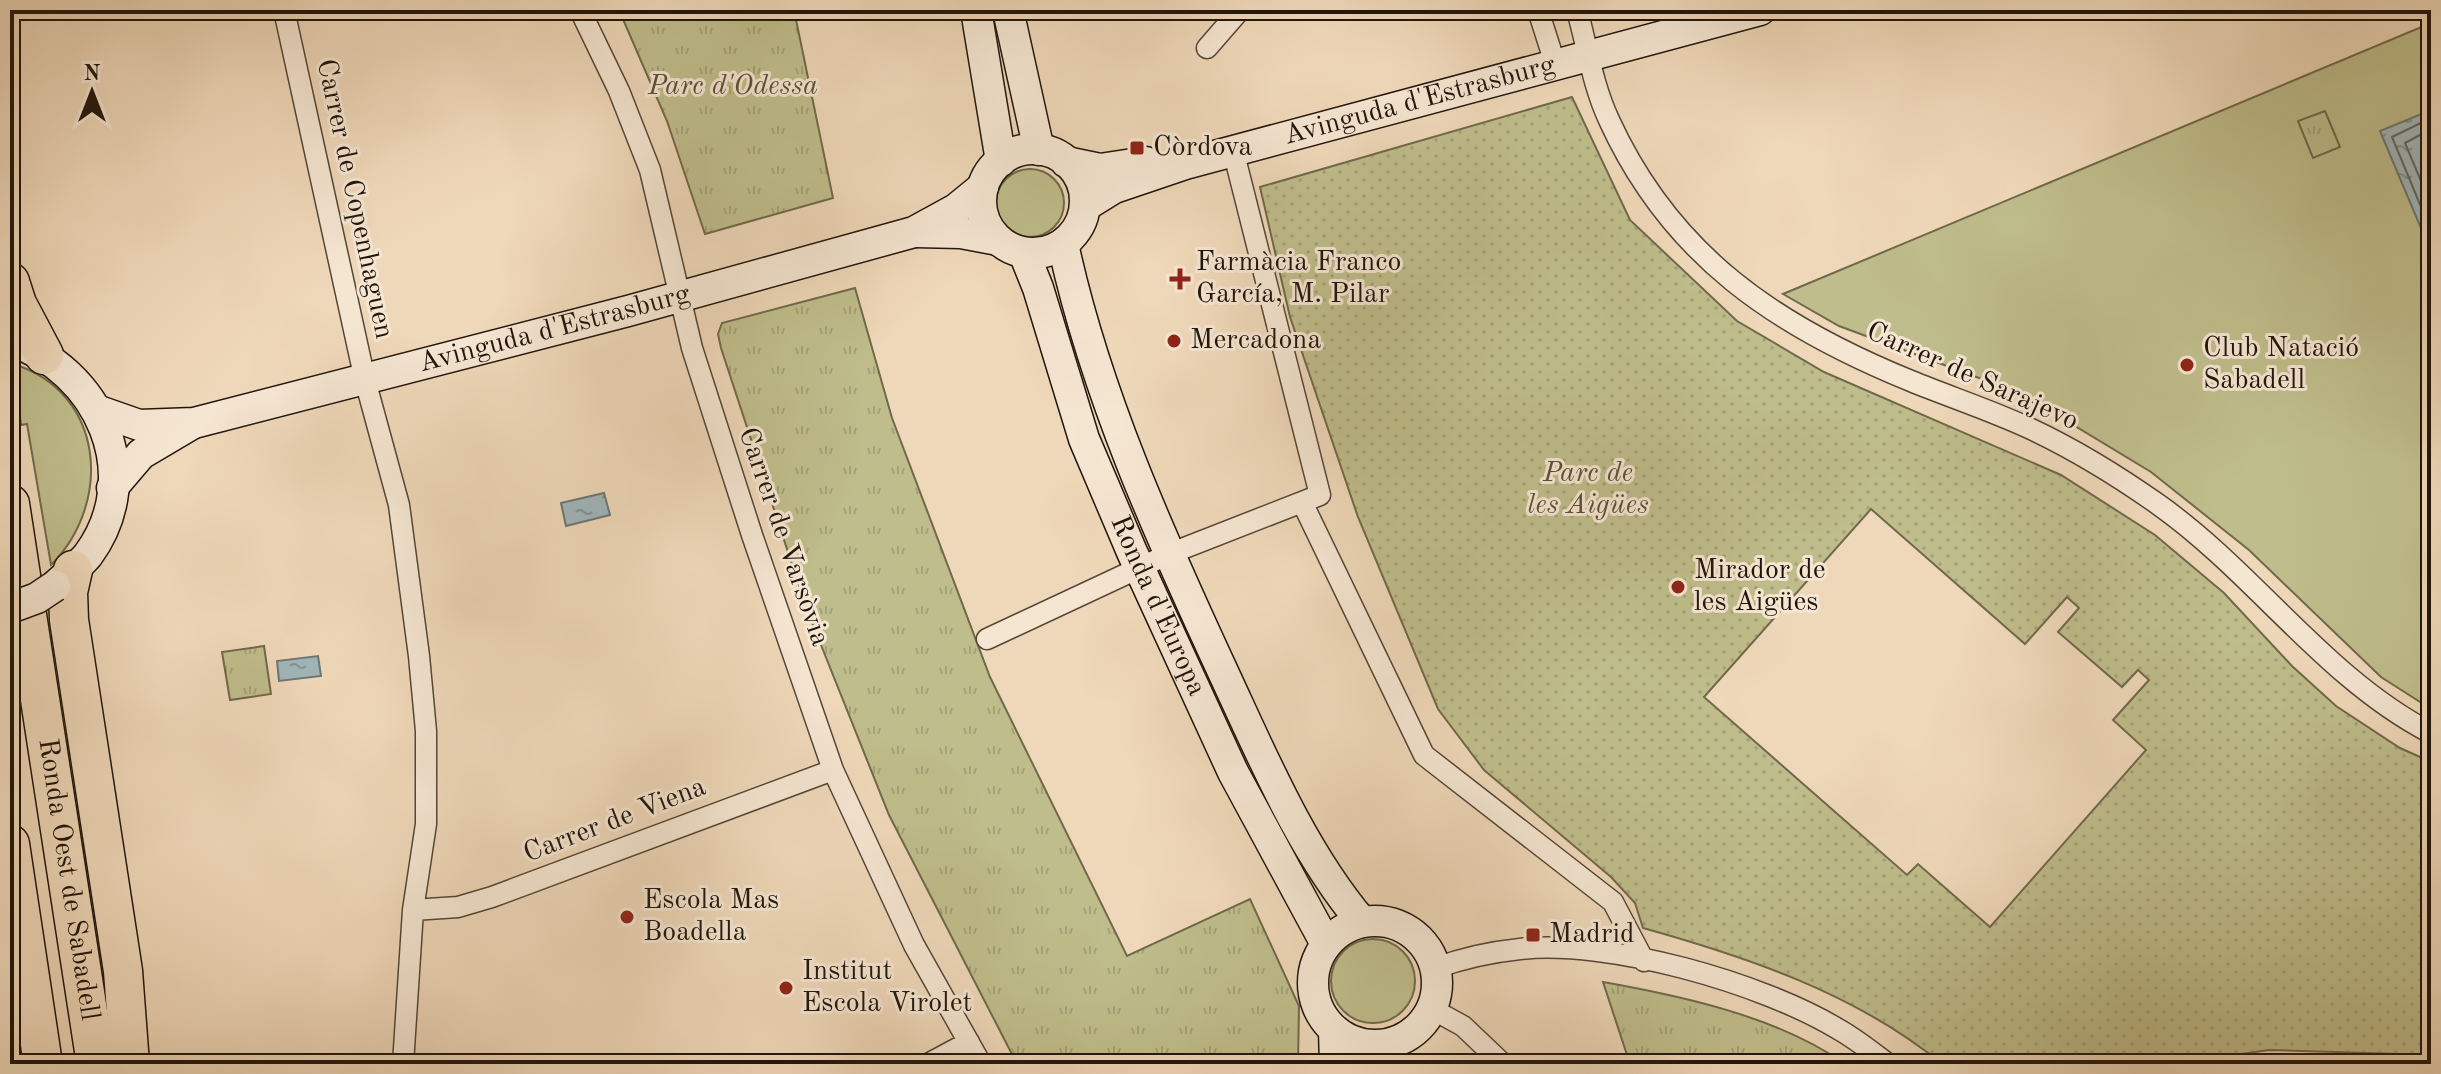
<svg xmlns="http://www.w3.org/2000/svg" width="2441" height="1074" viewBox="0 0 2441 1074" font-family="'Old Standard TT',serif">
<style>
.grass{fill:#bfbd8b;stroke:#70694c;stroke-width:2}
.park{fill:url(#park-tufts);stroke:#70694c;stroke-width:2}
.garden{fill:url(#garden-dots);stroke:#70694c;stroke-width:2;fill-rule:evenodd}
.water{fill:url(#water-ripples);stroke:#6d7675;stroke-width:2}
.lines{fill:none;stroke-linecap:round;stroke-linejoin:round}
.shore{stroke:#606664;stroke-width:2}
.street-casing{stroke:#544637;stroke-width:23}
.secondary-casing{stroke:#20150c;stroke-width:33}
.highway-casing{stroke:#20150c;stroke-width:41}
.street{stroke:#f5e6d2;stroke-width:20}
.secondary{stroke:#f5e6d2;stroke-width:30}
.highway{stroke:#efd8b9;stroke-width:38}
.secondary-bridge-casing{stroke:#20150c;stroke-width:33;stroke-linecap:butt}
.secondary-bridge{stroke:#f5e6d2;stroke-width:30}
.poi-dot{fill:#8f2418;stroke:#f5e6d2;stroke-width:3}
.labels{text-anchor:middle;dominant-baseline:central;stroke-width:6;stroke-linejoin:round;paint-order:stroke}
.park-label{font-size:28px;font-style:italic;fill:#585038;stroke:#f5e6d2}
.street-label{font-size:28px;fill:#20150c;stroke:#f5e6d2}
.poi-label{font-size:28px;fill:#20150c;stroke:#f5e6d2;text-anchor:start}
</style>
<defs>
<pattern id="park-tufts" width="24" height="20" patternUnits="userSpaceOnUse" patternTransform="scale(2)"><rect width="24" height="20" fill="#bfbd8b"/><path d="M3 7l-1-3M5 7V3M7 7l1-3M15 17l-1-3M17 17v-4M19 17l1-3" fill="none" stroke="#a4a277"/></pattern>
<pattern id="garden-dots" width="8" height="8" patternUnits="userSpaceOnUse" patternTransform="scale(2)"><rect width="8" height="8" fill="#bfbd8b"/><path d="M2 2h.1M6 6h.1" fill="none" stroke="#a4a277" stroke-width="1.8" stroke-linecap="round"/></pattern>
<pattern id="water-ripples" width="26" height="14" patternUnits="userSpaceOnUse" patternTransform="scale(2)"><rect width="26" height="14" fill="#a0b6bb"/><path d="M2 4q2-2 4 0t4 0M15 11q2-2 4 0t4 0" fill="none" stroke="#829396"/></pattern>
</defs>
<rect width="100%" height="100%" fill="#efd8b9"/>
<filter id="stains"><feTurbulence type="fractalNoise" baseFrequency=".0025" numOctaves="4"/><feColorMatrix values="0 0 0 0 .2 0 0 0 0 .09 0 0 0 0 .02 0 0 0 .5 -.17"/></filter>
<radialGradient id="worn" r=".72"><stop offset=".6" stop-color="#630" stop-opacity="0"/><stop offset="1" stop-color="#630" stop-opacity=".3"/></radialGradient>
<path class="grass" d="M2431,23V709L2381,677L2249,550L2151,472L2050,411L1998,385L1839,326L1783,294Z
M996 203a34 34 0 1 1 68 0a34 34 0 1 1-68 0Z
M13,364C105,392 113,503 51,565L27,424L21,425Z
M1331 981a42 42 0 1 1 84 0a42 42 0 1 1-84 0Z"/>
<path class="park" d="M619,10H794L833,198L705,234L667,121Z
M2325,111L2340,147L2313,158L2298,121Z
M855,288L892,418L990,677L1127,956L1250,899L1299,1006L1298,1064H1017L889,815L807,610L721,348L718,334L722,323Z
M264,646L271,694L230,700L222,652Z
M1603,982C1682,996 1779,1017 1845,1064H1630Z"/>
<path class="garden" d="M1572,97L1630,220L1737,321L1824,372L2061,475L2155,535L2224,593L2292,666L2336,706L2400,748L2431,762V1055L2269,1050L2171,1064H1942C1857,994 1747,957 1643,928L1635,903L1611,877L1484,770L1438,709L1358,517L1290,317L1260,187ZM1871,509L2025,644L2067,597L2079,608L2058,632L2122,687L2138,670L2149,680L2113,720L2146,750L1990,927L1918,864L1907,875L1704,697Z"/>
<path class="water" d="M2431,110V252L2380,131Z
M604,493L610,515L566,526L561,503Z
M318,656L321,676L279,681L277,661Z"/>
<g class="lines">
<path class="shore" d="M2431,118L2392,137L2431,231
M2431,129L2405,143L2431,205"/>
<defs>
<path id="street" d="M284,10L365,380L399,505L419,656L426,731V824L413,910L403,1064
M580,10L619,91L650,170L692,348L752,535L833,770L914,945L981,1064
M1538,10L1552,54
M1577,10C1587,46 1593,86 1609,120C1671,256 1776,326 1911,381C1950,397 1990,410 2029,428C2074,449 2118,476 2159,505C2256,574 2325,678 2431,733
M1207,48L1240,10
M1302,502L1424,755L1613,902L1644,961
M987,639L1169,554L1320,495L1233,150
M413,910L458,907L492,897L833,770
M1436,968C1463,958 1491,952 1520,949C1608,939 1762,983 1838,1029C1856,1039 1872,1052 1888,1064
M1432,1009L1463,1026L1503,1064
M928,1064L969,1042"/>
<g id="secondary">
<path d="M976,10L1001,161"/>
<path d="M1008,10L1039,150"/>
<circle cx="1033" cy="201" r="52"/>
<path d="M1066,162L1100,169L1146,162"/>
<path id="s1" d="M1085,206L1114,188L1185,164L1760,10"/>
<path d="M916,232L961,233L998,240"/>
<path d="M1063,244C1095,393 1160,536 1224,674C1263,758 1302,851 1362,922"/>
<path id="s2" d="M1024,253L1038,288L1084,439L1132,552L1233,772L1326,944"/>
<path d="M10,341C99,369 147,475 88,555C79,566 67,575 56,585"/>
<path id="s3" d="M99,411L139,425L194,423L628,311L914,232L956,209L983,187"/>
<path d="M112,488L141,454L190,425"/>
<circle cx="1375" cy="983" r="62"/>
<path d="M1334,1030L1335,1064"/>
</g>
<g id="highway">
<path d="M10,282L17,304L44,355"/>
<path id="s4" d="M10,504L96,1064"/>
<path d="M73,570L68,592L69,620L123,971L130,1064"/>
<path d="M10,844L43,1064"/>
</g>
</defs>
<use href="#street" class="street-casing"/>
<use href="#secondary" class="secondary-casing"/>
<use href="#highway" class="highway-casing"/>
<use href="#street" class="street"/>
<use href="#secondary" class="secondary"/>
<use href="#highway" class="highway"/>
<defs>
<path id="secondary-bridge" d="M10,608L37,598L55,586"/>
</defs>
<use href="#secondary-bridge" class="secondary-bridge-casing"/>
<use href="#secondary-bridge" class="secondary-bridge"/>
</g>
<g class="poi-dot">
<rect x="1129" y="140" width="16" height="16" rx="4"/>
<path d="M1176 267h8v8h8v8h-8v8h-8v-8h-8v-8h8z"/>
<circle cx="1174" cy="341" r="8"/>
<circle cx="2187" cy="365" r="8"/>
<circle cx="1678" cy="587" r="8"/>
<circle cx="627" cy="917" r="8"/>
<rect x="1525" y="927" width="16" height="16" rx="4"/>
<circle cx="786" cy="988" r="8"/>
</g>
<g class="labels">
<g class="park-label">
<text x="733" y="87">Parc d'Odessa</text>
<text x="1588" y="474">Parc de<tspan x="1588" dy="32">les Aigües</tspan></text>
</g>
<g class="street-label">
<text stroke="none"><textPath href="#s1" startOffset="352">Avinguda d'Estrasburg</textPath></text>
<text transform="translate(354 199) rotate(78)">Carrer de Copenhaguen</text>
<text stroke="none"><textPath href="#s3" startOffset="470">Avinguda d'Estrasburg</textPath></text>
<text transform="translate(1972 377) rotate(24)">Carrer de Sarajevo</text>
<text transform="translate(783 537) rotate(71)">Carrer de Varsòvia</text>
<text stroke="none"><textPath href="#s2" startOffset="378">Ronda d'Europa</textPath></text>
<text transform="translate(615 821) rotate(-21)">Carrer de Viena</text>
<text stroke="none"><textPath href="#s4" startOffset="380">Ronda Oest de Sabadell</textPath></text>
</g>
<g class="poi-label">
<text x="1153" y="148">Còrdova</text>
<text x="1196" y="263">Farmàcia Franco<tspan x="1196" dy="32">García, M. Pilar</tspan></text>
<text x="1190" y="341">Mercadona</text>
<text x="2203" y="349">Club Natació<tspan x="2203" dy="32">Sabadell</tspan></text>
<text x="1694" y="571">Mirador de<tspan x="1694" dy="32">les Aigües</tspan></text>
<text x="643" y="901">Escola Mas<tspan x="643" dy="32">Boadella</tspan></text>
<text x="1549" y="935">Madrid</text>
<text x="802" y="972">Institut<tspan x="802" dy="32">Escola Virolet</tspan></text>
</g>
</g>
<rect width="2441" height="1074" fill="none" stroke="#efd8b9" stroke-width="40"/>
<rect x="12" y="12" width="2417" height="1050" fill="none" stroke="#20150c" stroke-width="4"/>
<rect x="20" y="20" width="2401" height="1034" fill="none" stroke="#20150c" stroke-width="2"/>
<g transform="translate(92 92)" stroke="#f5e6d2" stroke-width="6" paint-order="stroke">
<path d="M0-6L14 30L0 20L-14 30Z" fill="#20150c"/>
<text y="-12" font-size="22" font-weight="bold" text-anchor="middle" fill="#20150c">N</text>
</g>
<rect width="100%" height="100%" filter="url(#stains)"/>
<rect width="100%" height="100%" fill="url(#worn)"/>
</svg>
